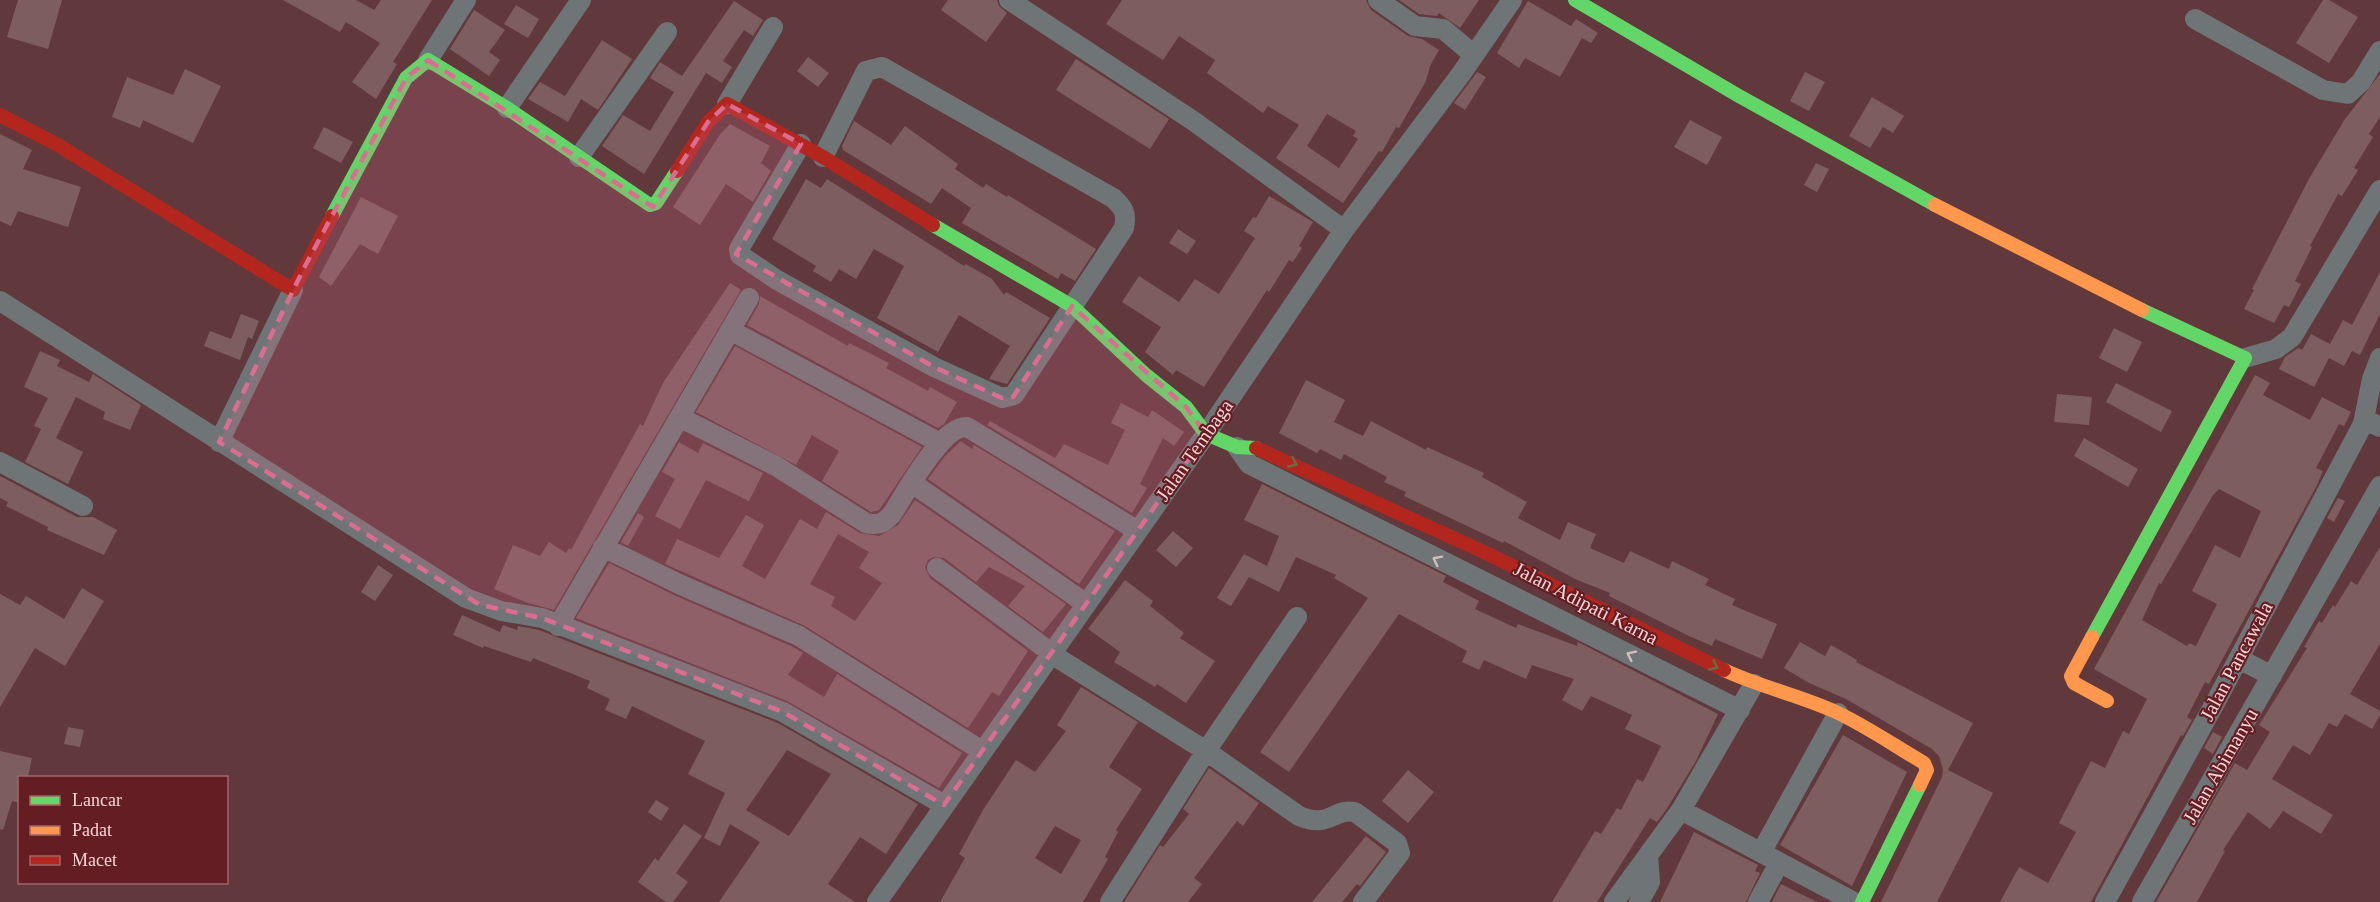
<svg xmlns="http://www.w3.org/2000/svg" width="2380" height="902" viewBox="0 0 2380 902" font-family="Georgia,serif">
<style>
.building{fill:#7e5d5e;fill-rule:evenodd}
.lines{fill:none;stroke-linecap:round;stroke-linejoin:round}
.street{stroke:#6f7576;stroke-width:20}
.fast{stroke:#63d668;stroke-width:14}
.slow{stroke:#ff974d;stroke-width:14}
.jam{stroke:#b3261e;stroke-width:14}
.oneway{stroke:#647043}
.oneway2{stroke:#d6bcbc}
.marked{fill:#db6d91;fill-opacity:0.2;stroke:#db6d91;stroke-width:4.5;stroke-dasharray:12 8;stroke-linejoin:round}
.labels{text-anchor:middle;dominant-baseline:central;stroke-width:4.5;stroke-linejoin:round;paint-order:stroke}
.street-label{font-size:20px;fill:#f9d4d4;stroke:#651d24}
</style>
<rect width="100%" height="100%" fill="#61393c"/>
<path class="building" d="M18,0H62L48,49L7,37Z
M283,0H356L374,10L381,0H432L393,62L397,64L376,99L352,82L380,43L346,22L340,32Z
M948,0H997L999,6L1007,13L986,42L941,10Z
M1122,0H1366L1371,10L1408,36L1422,39L1439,50L1430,66L1426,81L1399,128L1396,127L1382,152L1379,151L1343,203L1276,158L1299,125L1268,106L1263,113L1207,73L1215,60L1179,36L1163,60L1106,24ZM1327,114L1356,131L1353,136L1358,139L1339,168L1307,146Z
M1399,0H1479L1460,28L1439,13L1437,16L1419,14Z
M2323,0H2329L2358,17L2329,63L2296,43Z
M734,1L763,20L753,36L744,30L723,61L732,67L722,83L706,73L644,174L602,146L623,115L650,131L674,92L650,78L660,62L682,76Z
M1528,1L1571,26L1576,19L1598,33L1591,43L1582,38L1560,77L1525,58L1519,68L1497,53Z
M516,5L539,19L528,38L504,24Z
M474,10L505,30L489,52L500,60L489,76L450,49Z
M602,40L632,59L598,110L581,99L568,122L528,99L540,82L565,96Z
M808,57L829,73L818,87L797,71Z
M1076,59L1169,119L1150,149L1056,90Z
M185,69L221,86L193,143L143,120L140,128L112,117L127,77L173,95Z
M1477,72L1486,77L1465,110L1454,103Z
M1805,72L1825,82L1809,111L1790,101Z
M2380,74V117L2369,134L2373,137L2354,168L2358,170L2342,196L2338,194L2310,246L2312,247L2295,281L2301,284L2289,307L2284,305L2274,323L2244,309L2254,290L2252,289L2310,177L2345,119Z
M1872,97L1904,116L1893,133L1883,127L1870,148L1849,136Z
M1690,120L1722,137L1707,165L1674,147Z
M854,121L891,145L905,126L958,164L955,169L983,188L986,184L1007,197L1008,195L1096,249L1075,281L1061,273L1058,279L962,223L971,208L942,188L931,204L843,150L842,146Z
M730,124L770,146L761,163L771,171L753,202L726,184L700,225L673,207L721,133Z
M324,127L353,142L341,163L313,148Z
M0,134L32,150L23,169L81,187L68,227L18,211L11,226L0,221Z
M1816,163L1829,169L1817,192L1804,185Z
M806,179L821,188L827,179L964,266L966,264L992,279L1004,295L1006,292L1050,318L1007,384L989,379L1010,346L959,315L938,352L877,318L904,266L874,249L856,279L839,269L831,282L813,271L816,266L772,239Z
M1269,196L1313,222L1299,246L1302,248L1293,262L1289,260L1269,292L1267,290L1204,387L1176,370L1173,375L1145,352L1161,327L1122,302L1139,276L1179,302L1195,279L1219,294L1255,238L1244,231L1253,217L1256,218Z
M361,197L398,216L378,254L360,244L331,286L319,277Z
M1178,229L1196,241L1187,254L1169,243Z
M2380,272V314L2360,355L2352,351L2344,366L2329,358L2314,387L2279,369L2285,357L2298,348L2302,350L2311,334L2330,344L2343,320L2352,325Z
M730,283L741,290L554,610L528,603L494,589L513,545L540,556L549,542L566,553L569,548L571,550L640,424L643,426L663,383Z
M760,296L848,346L849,343L889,363L886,368L928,391L930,387L957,402L944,424L938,428L747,325L759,304Z
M241,314L259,321L252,339L248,337L240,360L204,346L210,331L231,339Z
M2114,328L2142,342L2127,372L2099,358Z
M735,346L922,447L879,510L871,512L822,481L839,451L812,435L796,465L696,412Z
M40,351L60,360L57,366L89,382L93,374L141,405L130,430L103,419L105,412L76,397L56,438L83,452L68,484L25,462L41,429L34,426L48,398L24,387Z
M2255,375L2270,383L2263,395L2310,420L2322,397L2351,412L2344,426L2339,424L2316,468L2323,471L2316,487L2209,684L2205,682L2187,717L2192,720L2183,736L2181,735L2091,902H2000L2019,867L2048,883L2076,832L2059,823L2091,761L2105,768L2123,731L2129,734L2147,699L2094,669ZM2219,489L2261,511L2240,558L2215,545L2192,591L2217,604L2196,646L2189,643L2187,646L2142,620L2159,583L2161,584L2213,495Z
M1306,380L1345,400L1334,422L1363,436L1371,421L1426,450L1427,447L1484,473L1482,477L1527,502L1518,518L1560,540L1568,522L1596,534L1590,548L1624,563L1630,551L1669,569L1672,561L1709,579L1705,585L1735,599L1732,605L1777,624L1762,659L1715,639L1712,646L1689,636L1609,596L1610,593L1575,579L1504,541L1503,543L1404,496L1406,492L1384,482L1387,477L1344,454L1341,460L1320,449L1317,453L1279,433Z
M2116,383L2172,411L2161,432L2106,402Z
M2057,394L2092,397L2089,425L2054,422Z
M1121,403L1148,417L1152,410L1184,432L1174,446L1163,438L1140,484L1147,488L1132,513L987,425L990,421L1055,458L1064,444L1108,465L1125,430L1111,423Z
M2084,438L2138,469L2128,487L2074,456Z
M961,441L972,449L974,445L1115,531L1079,584L928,479L945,456Z
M679,442L698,453L703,443L763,473L749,501L706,480L680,529L655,516L675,479L662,472Z
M0,476L77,517H93L117,530L104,555L47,530L48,527L6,506L8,502L0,498Z
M1262,484L1446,576L1443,582L1479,601L1475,609L1516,628L1518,624L1577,646L1578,642L1718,714L1696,761L1666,810L1657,822L1650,818L1597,902H1552L1595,831L1601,834L1617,808L1621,810L1637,779L1643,782L1661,746L1625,729L1632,715L1591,696L1582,711L1562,700L1574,679L1532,665L1526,679L1484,660L1479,670L1462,662L1467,651L1399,614L1289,772L1260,752L1368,598L1334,578L1336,575L1296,557L1279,592L1249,577L1231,606L1217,598L1244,554L1267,566L1279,536L1244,520Z
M2338,498L2345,501L2334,522L2327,518Z
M915,500L1066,604L1043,632L1008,606L1025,586L989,567L976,582L944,558L933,557L928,560L925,567L930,578L1028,651L999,696L992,692L968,728L805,626L665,564L677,539L719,558L746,515L764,525L742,566L765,579L800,519L817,529L826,512L860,533L879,536L898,525ZM838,534L869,552L859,568L882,583L855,621L831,606L835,597L810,584Z
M638,513L644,517L628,546L621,542Z
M1173,531L1193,548L1176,567L1156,550Z
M2380,547V644L2350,694L2380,711V715L2372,729L2345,714L2337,727L2329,723L2310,755L2293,745L2272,779L2333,815L2321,834L2283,811L2270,829L2248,812L2223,850L2225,851L2197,902H2156L2235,763L2247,770L2270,732L2259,725L2307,648L2304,647L2319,621L2322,623L2333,605L2335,607L2351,581L2357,585Z
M609,563L676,596L793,647L803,653L788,675L824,697L837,674L962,753L939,788L787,701L576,618Z
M378,565L393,575L375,601L361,592Z
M1125,580L1153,601L1150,606L1184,633L1180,638L1215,661L1186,703L1157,684L1155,687L1114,662L1120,652L1088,629Z
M82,588L104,601L65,666L35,648L0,707V594L20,605L26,596L64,619Z
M462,615L500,632L503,625L517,630L518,626L539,630L778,723L918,804L886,854L860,837L828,884L855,902H719L760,842L730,824L720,846L704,838L725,793L688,774L705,741L632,706L626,719L605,710L610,699L587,688L590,681L533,658L531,662L484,646L483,648L453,635ZM787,750L831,774L789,836L746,810Z
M1800,642L1825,656L1831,645L1857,660L1856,662L1973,723L1948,770L1993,793L1937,902H1881L1942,777L1943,770L1939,756L1932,749L1846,699L1809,683L1784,668Z
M1081,687L1138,722L1109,767L1142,789L1116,830L1118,832L1105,857L1108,859L1083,902H940L965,858L959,854L983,810L1016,760L1035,772L1066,731L1057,725ZM1055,826L1081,840L1061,874L1035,858Z
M68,727L84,730L80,747L64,744Z
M2213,732L2222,737L2213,754L2204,748Z
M1843,735L1907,772L1852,886L1780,845Z
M0,751L32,758L28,777H20V803L12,801L3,830L0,829Z
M1209,768L1259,803L1243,826L1237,821L1194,878L1202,884L1188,902H1124L1160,845L1163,847L1189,814L1183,809Z
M1408,770L1434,792L1408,823L1382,801Z
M656,800L669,808L661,821L648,812Z
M684,824L702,836L676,873L688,882L673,902H666L638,882L655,858L658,861Z
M1694,832L1758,865L1755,871L1760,873L1746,902H1660Z
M1366,836L1386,852L1360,886L1357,884L1342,902H1312Z
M1781,884L1817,902H1772Z"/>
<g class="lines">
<path class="street" d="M1009,0L1192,120L1344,230
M1378,0L1415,26L1443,29L1474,55
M2195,19L2323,90L2348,94L2361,82L2380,51
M428,60L466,0
M727,104L773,27
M507,108L581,0
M801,144L739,249L740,255L777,280L934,367L1002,398L1014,395L1124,228C1127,213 1124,208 1113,198L882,67L866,71L823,157
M579,157L667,32
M0,301L466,598L501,611L542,618L783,712L944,805
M730,330L940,443
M2245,358L2276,349L2292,337L2380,190
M681,418L776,466L866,523C878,526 884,523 892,514C905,494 942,425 967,427L1138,531
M2364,419L2380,427
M219,442L293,290
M1237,447L1249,464L1740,710
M0,462L83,506
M912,483L1085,603
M603,547L681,585L799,636L982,751
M937,568L1061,660L1206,751L1297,617
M558,626L749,298
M2239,659L2272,676
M1754,684L1681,810L1854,902
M1762,851L1838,713
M877,902L1206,434L1344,230L1461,74L1512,0
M1110,902L1206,751L1299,816C1330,829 1333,808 1355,812L1397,843L1400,853L1363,902
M1614,902L1681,810
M1639,902L1650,882L1648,855
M1758,902L1779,863
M2105,902L2215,703L2363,424L2372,379L2380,358
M2142,902L2380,486"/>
<path class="fast" d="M1575,0L1739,96L1935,205
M332,216L406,78L428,60L507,108L650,205L656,203L677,171
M933,225L1072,306L1146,375L1186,407L1206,434L1237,447L1256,448
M2092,637L2245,358L2142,310
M1862,902L1920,785"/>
<path class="slow" d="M1935,205L2142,310
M2092,637L2071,676L2074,683L2107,701
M1724,670C1760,687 1799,695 1836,712C1866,726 1895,746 1924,763L1927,770L1920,785"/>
<path class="jam" d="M0,115L58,145L293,290L332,216
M677,171L708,122L727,104L823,157L933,225
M1256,448L1484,552L1724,670"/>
</g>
<defs><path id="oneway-chevron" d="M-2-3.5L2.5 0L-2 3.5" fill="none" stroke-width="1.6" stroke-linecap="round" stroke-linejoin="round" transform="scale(1.5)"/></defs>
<g class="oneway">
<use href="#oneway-chevron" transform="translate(1293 463) rotate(25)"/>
<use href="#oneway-chevron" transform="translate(1714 666) rotate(24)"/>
</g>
<g class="oneway2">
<use href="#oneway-chevron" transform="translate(1437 560) rotate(-153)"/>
<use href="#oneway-chevron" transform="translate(1631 655) rotate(-154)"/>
</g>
<path class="marked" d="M428,60L653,207L708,122L727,104L801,144L736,254L934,367L1002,398L1013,397L1072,306L1186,407L1206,434L944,805L783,712L542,618L480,605L219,442L304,268L406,78Z"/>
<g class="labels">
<g class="street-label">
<text transform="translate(1194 450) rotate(-55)">Jalan Tembaga</text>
<text transform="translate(1586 603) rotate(27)">Jalan Adipati Karna</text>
<text transform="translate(2236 661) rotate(-62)">Jalan Pancawala</text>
<text transform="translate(2220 766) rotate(-60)">Jalan Abimanyu</text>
</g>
</g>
<rect x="18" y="776" width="210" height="108" fill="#651d24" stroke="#a0666a" stroke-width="1.5"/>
<rect x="30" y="796" width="30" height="9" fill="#63d668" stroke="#a0666a" stroke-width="1.5"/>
<text x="72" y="806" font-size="18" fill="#f9d4d4">Lancar</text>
<rect x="30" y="826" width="30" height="9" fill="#ff974d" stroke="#a0666a" stroke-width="1.5"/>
<text x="72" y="836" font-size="18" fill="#f9d4d4">Padat</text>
<rect x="30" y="856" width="30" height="9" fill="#b3261e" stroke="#a0666a" stroke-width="1.5"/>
<text x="72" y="866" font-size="18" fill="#f9d4d4">Macet</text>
</svg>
